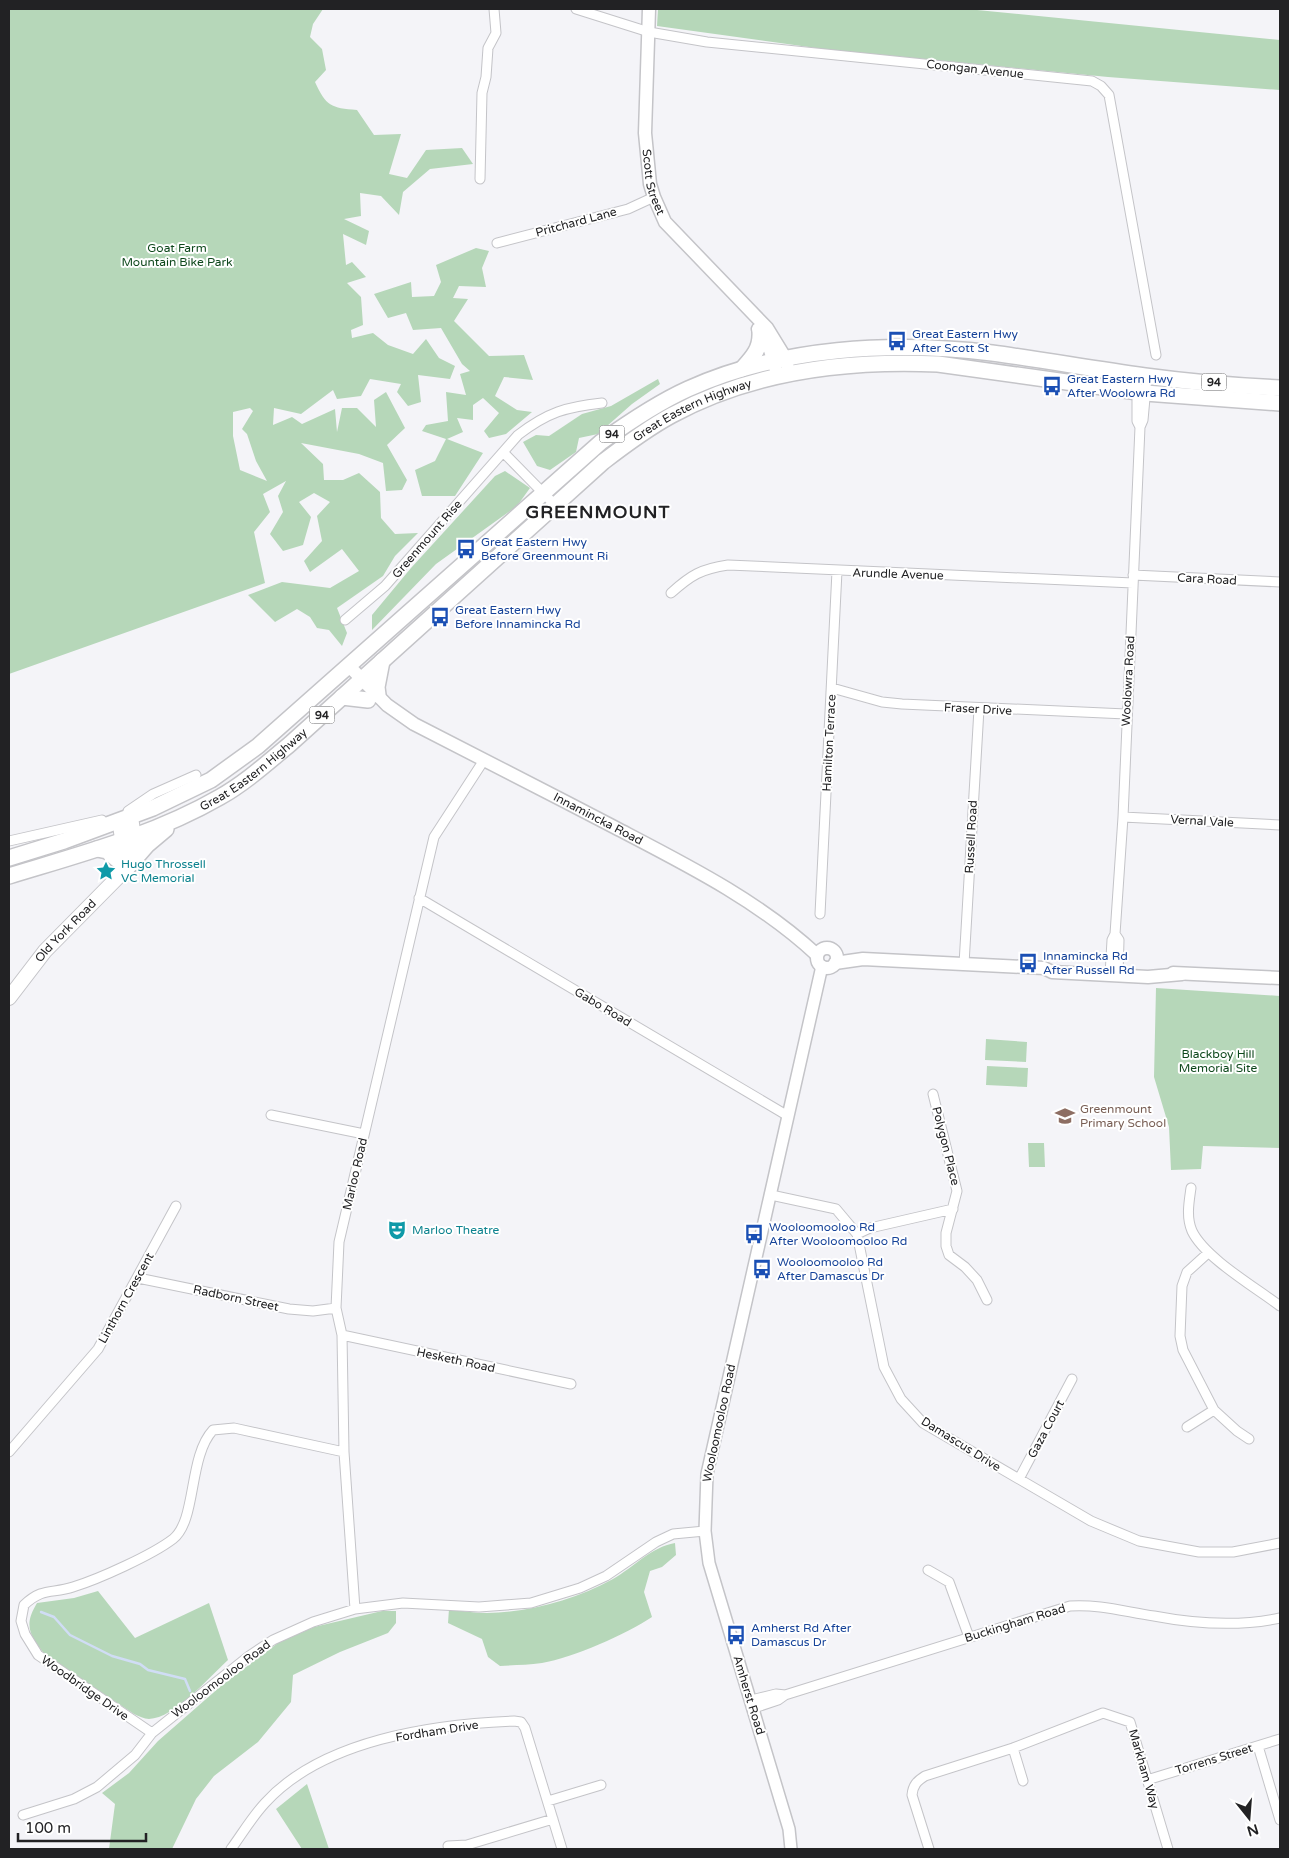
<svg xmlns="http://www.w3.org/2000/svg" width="1289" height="1858" viewBox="0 0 1289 1858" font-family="'Varela Round',sans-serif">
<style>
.green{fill:#b6d7b9;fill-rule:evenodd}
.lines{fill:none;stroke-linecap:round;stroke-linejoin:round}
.stream{stroke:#d0ddf5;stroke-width:2.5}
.minor-casing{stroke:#c4c4c8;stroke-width:11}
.tertiary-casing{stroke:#c4c4c8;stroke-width:14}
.secondary-casing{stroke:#c4c4c8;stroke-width:15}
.primary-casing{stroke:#c4c4c8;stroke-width:16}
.trunk-casing{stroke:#c4c4c8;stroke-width:18}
.minor{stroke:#fff;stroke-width:9}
.tertiary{stroke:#fff;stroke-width:11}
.secondary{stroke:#fff;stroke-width:12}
.primary{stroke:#fff;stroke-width:14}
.trunk{stroke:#fff;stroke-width:15}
.labels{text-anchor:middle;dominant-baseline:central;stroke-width:4;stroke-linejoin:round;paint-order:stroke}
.shield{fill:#fff;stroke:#646466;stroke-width:1}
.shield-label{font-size:11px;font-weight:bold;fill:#222224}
.street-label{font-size:12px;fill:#222224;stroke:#fff}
.park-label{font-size:12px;fill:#0e481c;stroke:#fff}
.transit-label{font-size:12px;fill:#164399;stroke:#fff;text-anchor:start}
.culture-label{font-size:12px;fill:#0d838f;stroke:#fff;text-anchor:start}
.education-label{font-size:12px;fill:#785e54;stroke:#fff;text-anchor:start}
.district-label{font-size:18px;font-weight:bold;letter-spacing:1px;fill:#222224;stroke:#fff}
</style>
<rect width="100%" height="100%" fill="#f4f4f8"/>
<path class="green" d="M9,9H323L313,24L310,37L322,49L326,70L315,82C326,106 331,108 357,110L374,135L401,134L389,174L407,178L426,150L462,148L473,164L430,169L403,192L399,215L381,196L360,193L361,216L344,219L369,231L366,245L343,234L346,265L352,262L366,277L347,283L361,297L363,325L351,330L352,338L373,333L388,345L413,354L426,339L439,358L455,366L450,379L418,375L421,402L408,406L397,392L401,384L370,379L361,396L337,399L333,390L301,414L274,408L273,425L292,417L302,424L335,409L337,432L342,408H357L376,427L374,400L386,392L405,428L387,445L407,480L402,490L386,491L383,463L359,454L301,443L323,464L324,480H343L359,473L380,492L381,518L395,534L418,533L395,556L383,576L337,608L347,633L342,646L329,630L317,628L310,617L297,609L275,622L248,595L282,582L330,588L359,571L342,549L310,572L304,561L322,541L317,516L330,502L314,493L299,502L311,517L303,545L283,551L270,534L283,512L278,496L286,481L263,494L270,512L254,532L265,583L9,674ZM250,408L253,411L242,429L247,434L256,461L267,481L240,470L233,436V412Z
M658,9H967L1280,40V90L1108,77L823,49L657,26Z
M476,248L489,251L482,268L486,287L459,286L453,298L468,299L454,321L489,356L524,355L533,380L504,377L495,396L517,410L532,412L506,434L489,438L484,431L499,413L483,398L473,405V420L457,418L463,432L447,439L483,453L455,496H422L415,470L435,461L446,439L422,431L426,425L448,421L446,392L466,395L460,374L470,371L462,364L441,328L413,330L406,313L388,318L374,294L411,282L412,297L434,296L441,282L436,265Z
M658,379L660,384L632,404L598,434L579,438L576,452L550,470L537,466L523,442L536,435L549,436L582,414L611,406Z
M505,471L530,488L517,506L436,564L372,630V615L411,568L495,476Z
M1156,988L1280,996V1148L1203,1146L1201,1169L1171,1170L1169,1127L1154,1077Z
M986,1039L1027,1042L1026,1062L985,1060Z
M987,1066L1028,1068L1027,1087L986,1085Z
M1028,1143H1044L1045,1167H1029Z
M675,1543L676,1555L662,1567L650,1571L644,1592L652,1617C626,1634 573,1658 542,1663C528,1665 514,1665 500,1666L488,1657L482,1639L448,1623L449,1609C461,1611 475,1613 487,1613C530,1612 575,1600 613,1579C634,1567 651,1547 675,1543Z
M98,1591L135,1638L209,1603L228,1660C209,1677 175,1718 149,1719C144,1719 139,1716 134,1714L45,1655C30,1635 23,1626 37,1603L74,1598Z
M382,1611H396V1623L388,1633L340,1652L293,1675L291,1702L258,1742L214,1776L196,1799L172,1849H109L115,1804L102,1793L129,1773L158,1741L221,1686L278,1643L314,1627Z
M307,1784L329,1849H302L276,1809Z"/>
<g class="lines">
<path class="stream" d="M41,1612L54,1617L70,1635L112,1656L140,1664L148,1670L185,1679L190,1691"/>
<defs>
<path id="minor" d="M576,9L649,32L707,42L1092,81L1101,86L1109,95L1156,355
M480,179L482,93L486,77L488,48L496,33L494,9
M497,243L628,209L654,197
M1137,375V421L1140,427
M503,452L554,504
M1133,575L1280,582
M671,593C691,575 701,569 728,565L1133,583
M345,620L385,586L518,435C548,412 566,407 602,403
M832,688L882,702L902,704L1126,714
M128,811L153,794L196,775
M1123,817L1280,825
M9,841L102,820
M419,898L788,1116
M820,914L837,571
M1115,934L1119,940L1118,975
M964,964L979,709
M1110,975L1112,940L1115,934L1123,817L1140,427L1143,420L1147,376
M933,1094L957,1191L946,1233V1246L949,1255L965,1267L977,1280L987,1300
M271,1115L364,1134
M1191,1188C1189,1202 1186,1217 1192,1231C1205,1258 1255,1287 1280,1306
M771,1195L836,1209L857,1234L884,1367L901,1399L923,1423L1091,1521L1139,1541L1199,1552H1233L1280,1543
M857,1234L870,1228L953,1209
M1208,1253L1187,1272L1182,1286L1180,1336L1183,1350L1214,1410L1237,1431L1249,1439
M138,1278L289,1309L313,1311L336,1308
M342,1335L571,1384
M1187,1427L1214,1410
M9,1452L98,1349L176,1206
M1019,1479L1072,1379
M928,1570L949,1582L969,1637
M355,1609L344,1452L342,1335L336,1308L339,1242L434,837L484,760
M751,1700L776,1694L785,1695
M754,1708L778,1700L785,1695L1070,1606C1099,1604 1126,1612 1154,1616C1196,1624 1238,1627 1280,1618
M152,1733L38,1655L25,1634L21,1621L24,1605C43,1587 52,1594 73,1587C99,1579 152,1555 173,1539C197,1520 188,1457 213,1430L234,1428L344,1452
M1258,1746L1280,1820
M1013,1748L1023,1781
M1147,1780L1280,1739
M548,1801L601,1785
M23,1815L74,1799L97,1787L135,1755L152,1733L249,1656L273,1640L313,1622L355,1609L403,1603L479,1607L531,1603L580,1588L606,1576L656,1542L673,1534L705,1531
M448,1846L467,1845L553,1819
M231,1849C242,1834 252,1817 265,1803C322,1740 433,1724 514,1721L521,1722L525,1728L562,1849
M929,1849L912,1795C913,1785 917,1781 925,1776L1013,1748L1103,1713L1130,1722L1168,1849"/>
<path id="tertiary" d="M791,1849L789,1829L709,1563L705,1531L707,1474L822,966"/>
<g id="secondary">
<path id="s1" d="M649,9L645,133L650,184L654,197L665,222L767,328L786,359L789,374"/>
<path d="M758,329L770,350L776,370"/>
<path id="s2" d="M348,665L387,705L414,724C482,759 549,793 616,828C687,865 759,901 817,955"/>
<circle cx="827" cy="958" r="10"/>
<path d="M835,963L863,959L1044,968L1052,972L1148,977L1182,974"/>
<path d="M1173,973L1280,978"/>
</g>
<g id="primary">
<path d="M119,821C123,837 122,853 127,868"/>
<path id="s3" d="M9,998L45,951L127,868L136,851L131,817"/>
</g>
<g id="trunk">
<path d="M742,369C752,358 761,349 760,332"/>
<path d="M378,695L377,687L382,661"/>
<path d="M342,697L368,700"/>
<path d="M97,849L107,851L127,868L147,845L166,829"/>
<path d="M9,858L64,841L153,808L211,780L258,746L601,442C629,422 657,403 688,389C781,347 892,341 992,353C1043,360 1094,369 1145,376C1190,382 1235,386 1280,388"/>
<path id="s4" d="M9,876C81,854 154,835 220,797C245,783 267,763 290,744L603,462C625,445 648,428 672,415C753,371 848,360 938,364L1145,393L1280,403"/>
</g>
</defs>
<use href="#minor" class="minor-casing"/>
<use href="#tertiary" class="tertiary-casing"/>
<use href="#secondary" class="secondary-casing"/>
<use href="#primary" class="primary-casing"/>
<use href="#trunk" class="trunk-casing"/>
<use href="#minor" class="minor"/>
<use href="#tertiary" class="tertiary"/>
<use href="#secondary" class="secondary"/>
<use href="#primary" class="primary"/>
<use href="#trunk" class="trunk"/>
</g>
<defs>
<symbol id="bus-bare" viewBox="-9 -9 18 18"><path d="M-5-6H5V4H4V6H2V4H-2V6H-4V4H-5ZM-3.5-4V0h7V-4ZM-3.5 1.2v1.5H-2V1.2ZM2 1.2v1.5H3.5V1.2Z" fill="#1a4fb4" stroke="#fff" stroke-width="2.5" paint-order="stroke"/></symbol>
<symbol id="sight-bare" viewBox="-9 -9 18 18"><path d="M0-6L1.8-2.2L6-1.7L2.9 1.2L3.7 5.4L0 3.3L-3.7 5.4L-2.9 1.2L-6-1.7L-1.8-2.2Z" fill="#0f9aa8" stroke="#fff" stroke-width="2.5" paint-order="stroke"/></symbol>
<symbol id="school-bare" viewBox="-9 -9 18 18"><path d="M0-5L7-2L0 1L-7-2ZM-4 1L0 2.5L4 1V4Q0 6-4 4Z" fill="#8d6e63" stroke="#fff" stroke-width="2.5" paint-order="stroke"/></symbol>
<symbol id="theatre-bare" viewBox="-9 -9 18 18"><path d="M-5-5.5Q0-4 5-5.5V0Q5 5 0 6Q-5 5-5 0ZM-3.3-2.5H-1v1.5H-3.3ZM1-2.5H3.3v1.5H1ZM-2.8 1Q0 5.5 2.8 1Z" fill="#0f9aa8" stroke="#fff" stroke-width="2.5" paint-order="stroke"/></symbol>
</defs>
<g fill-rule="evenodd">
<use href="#bus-bare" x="883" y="327" width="28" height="28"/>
<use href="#bus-bare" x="1038" y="372" width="28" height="28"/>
<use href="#bus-bare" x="452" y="535" width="28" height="28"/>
<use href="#bus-bare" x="426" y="603" width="28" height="28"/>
<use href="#sight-bare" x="92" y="857" width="28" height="28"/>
<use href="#bus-bare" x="1014" y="949" width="28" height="28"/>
<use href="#school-bare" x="1051" y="1102" width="28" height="28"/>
<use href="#theatre-bare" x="383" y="1216" width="28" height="28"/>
<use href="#bus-bare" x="740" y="1220" width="28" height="28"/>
<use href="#bus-bare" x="748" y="1255" width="28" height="28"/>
<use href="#bus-bare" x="722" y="1621" width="28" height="28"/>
</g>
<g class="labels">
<g class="shield">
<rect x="1201.5" y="373.5" width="25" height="17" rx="4"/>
<rect x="599.5" y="425.5" width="25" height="17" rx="4"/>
<rect x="309.5" y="706.5" width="25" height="17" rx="4"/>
</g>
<g class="shield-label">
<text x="1214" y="382">94</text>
<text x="612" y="434">94</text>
<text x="322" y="715">94</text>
</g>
<g class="street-label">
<text transform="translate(975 69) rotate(6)">Coongan Avenue</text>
<text stroke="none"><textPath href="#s1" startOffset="174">Scott Street</textPath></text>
<text transform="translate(576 222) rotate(-15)">Pritchard Lane</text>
<text stroke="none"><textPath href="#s4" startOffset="839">Great Eastern Highway</textPath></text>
<text transform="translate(427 539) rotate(-49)">Greenmount Rise</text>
<text transform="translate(898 574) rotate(2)">Arundle Avenue</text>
<text transform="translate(1207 579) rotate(3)">Cara Road</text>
<text transform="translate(1128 681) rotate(-87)">Woolowra Road</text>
<text transform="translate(978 709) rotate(3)">Fraser Drive</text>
<text transform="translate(829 743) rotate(-87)">Hamilton Terrace</text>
<text stroke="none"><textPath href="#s4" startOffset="269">Great Eastern Highway</textPath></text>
<text stroke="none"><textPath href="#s2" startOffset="296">Innamincka Road</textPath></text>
<text transform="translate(1202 821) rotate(3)">Vernal Vale</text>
<text transform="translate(971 837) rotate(-87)">Russell Road</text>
<text stroke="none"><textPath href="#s3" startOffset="88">Old York Road</textPath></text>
<text transform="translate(603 1007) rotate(31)">Gabo Road</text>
<text transform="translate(946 1146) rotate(76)">Polygon Place</text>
<text transform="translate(355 1174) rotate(-77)">Marloo Road</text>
<text transform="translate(126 1298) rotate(-61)">Linthorn Crescent</text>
<text transform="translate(236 1298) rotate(12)">Radborn Street</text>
<text transform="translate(456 1360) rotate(12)">Hesketh Road</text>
<text transform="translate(719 1423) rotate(-78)">Wooloomooloo Road</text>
<text transform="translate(1046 1429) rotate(-62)">Gaza Court</text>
<text transform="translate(961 1444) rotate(32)">Damascus Drive</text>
<text transform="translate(1015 1623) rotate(-17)">Buckingham Road</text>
<text transform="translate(221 1679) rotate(-37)">Wooloomooloo Road</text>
<text transform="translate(85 1688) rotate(35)">Woodbridge Drive</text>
<text transform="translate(749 1695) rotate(73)">Amherst Road</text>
<text transform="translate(437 1731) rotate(-9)">Fordham Drive</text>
<text transform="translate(1214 1759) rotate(-17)">Torrens Street</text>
<text transform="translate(1144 1769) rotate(74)">Markham Way</text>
</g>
<g class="park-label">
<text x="177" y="248">Goat Farm<tspan x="177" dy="14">Mountain Bike Park</tspan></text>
<text x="1218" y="1054">Blackboy Hill<tspan x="1218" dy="14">Memorial Site</tspan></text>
</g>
<g class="transit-label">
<text x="912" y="334">Great Eastern Hwy<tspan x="912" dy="14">After Scott St</tspan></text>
<text x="1067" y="379">Great Eastern Hwy<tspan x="1067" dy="14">After Woolowra Rd</tspan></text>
<text x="481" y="542">Great Eastern Hwy<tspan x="481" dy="14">Before Greenmount Ri</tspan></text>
<text x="455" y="610">Great Eastern Hwy<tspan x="455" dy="14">Before Innamincka Rd</tspan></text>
<text x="1043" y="956">Innamincka Rd<tspan x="1043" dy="14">After Russell Rd</tspan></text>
<text x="769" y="1227">Wooloomooloo Rd<tspan x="769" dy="14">After Wooloomooloo Rd</tspan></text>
<text x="777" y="1262">Wooloomooloo Rd<tspan x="777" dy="14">After Damascus Dr</tspan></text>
<text x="751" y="1628">Amherst Rd After<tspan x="751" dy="14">Damascus Dr</tspan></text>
</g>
<g class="culture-label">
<text x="121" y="864">Hugo Throssell<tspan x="121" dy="14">VC Memorial</tspan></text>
<text x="412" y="1230">Marloo Theatre</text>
</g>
<g class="education-label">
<text x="1080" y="1109">Greenmount<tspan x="1080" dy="14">Primary School</tspan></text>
</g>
<g class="district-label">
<text x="598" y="512">GREENMOUNT</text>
</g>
</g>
<rect width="1289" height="1858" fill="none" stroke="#222224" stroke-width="20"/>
<g transform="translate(1249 1818) rotate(163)" stroke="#ffffff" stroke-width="4" paint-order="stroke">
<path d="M0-4L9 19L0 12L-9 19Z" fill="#222224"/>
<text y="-8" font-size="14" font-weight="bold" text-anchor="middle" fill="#222224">N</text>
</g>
<path d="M18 1833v8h128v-8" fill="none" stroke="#222224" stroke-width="2.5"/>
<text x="25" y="1833" font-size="15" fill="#222224" stroke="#ffffff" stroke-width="4" paint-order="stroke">100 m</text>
</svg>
